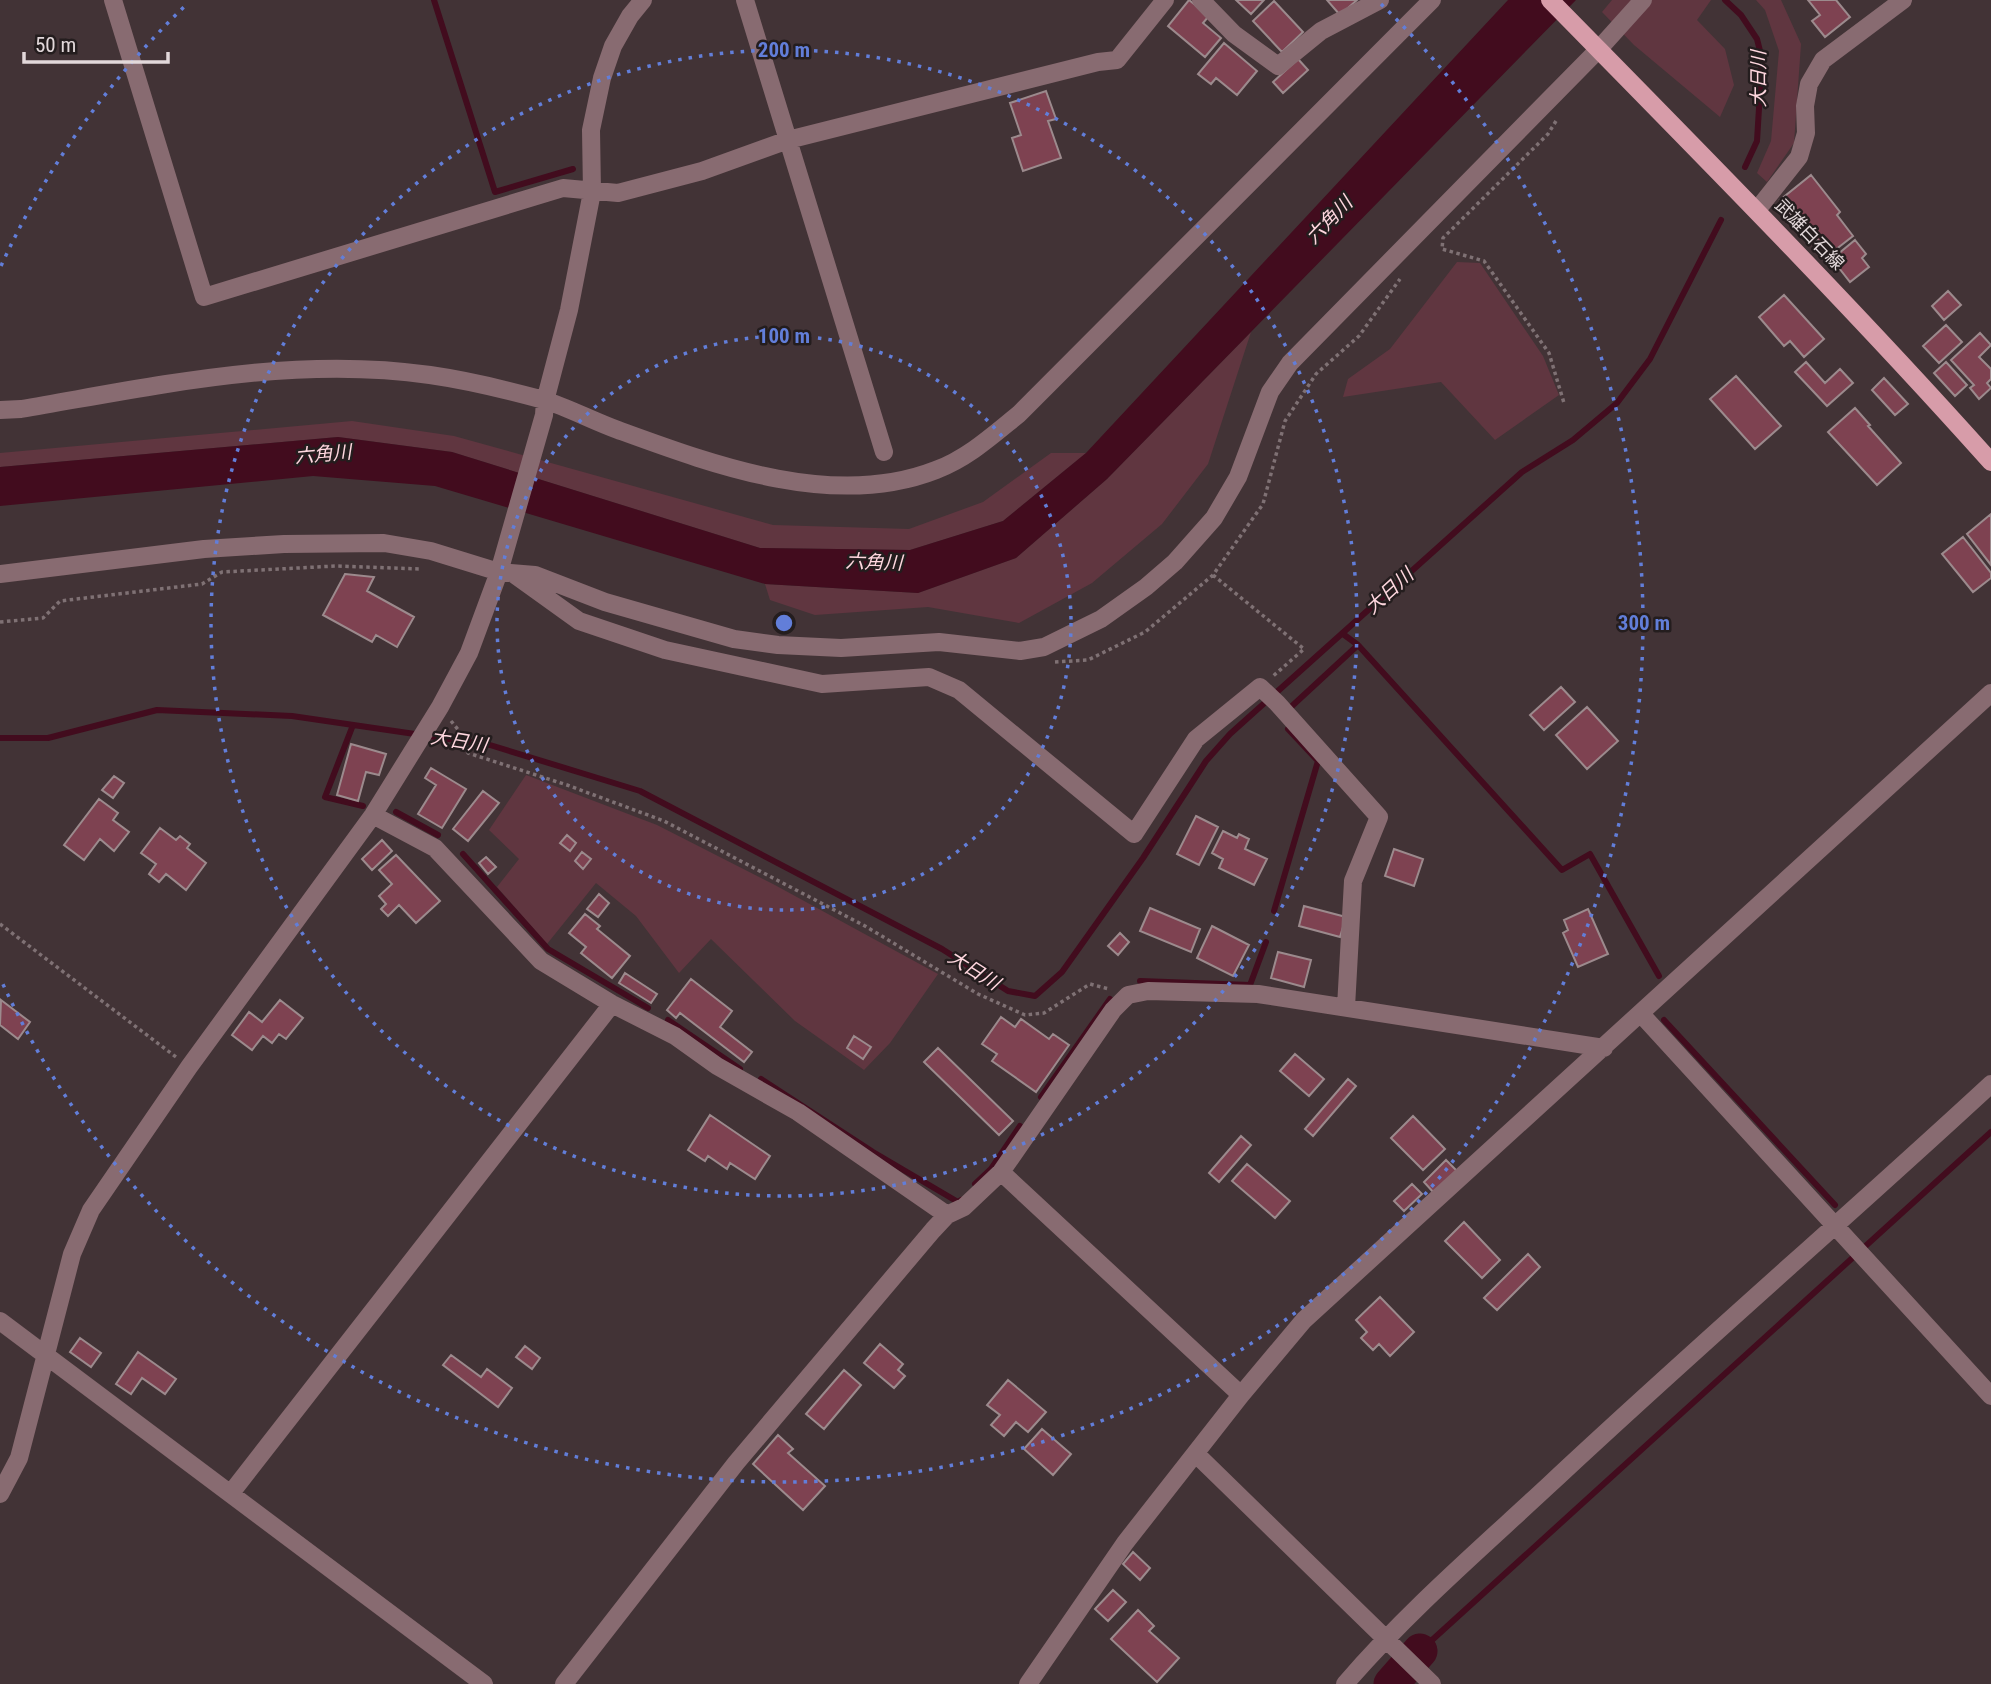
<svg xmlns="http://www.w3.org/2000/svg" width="1991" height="1684" viewBox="0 0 1991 1684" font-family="'Roboto Condensed','Noto Sans JP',sans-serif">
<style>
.green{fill:#603640}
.water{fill:#420c1e}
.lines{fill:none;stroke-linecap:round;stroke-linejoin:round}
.stream{stroke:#420c1e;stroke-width:6}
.river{stroke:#420c1e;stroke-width:35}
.building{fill:#7e4251;stroke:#9c8a8d;stroke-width:2}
.path{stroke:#7f7174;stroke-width:3.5;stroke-dasharray:3.5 3.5;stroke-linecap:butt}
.minor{stroke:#886b71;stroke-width:18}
.major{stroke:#d79ca9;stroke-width:18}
.ring{fill:none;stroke:#627ed9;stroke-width:3.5;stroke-dasharray:3.5 7}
.labels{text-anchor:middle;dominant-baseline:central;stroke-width:5;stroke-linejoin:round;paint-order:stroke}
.street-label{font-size:18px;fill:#e2d8da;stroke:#241d1e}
.water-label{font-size:19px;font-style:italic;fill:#ffd7df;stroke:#241d1e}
.centre{fill:#627ed9;stroke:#241d1e;stroke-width:3.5}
.ring-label{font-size:21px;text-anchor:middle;font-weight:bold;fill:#627ed9;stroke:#241d1e;stroke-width:5;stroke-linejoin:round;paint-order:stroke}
</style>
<rect width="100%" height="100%" fill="#423336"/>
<path class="green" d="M1612,0H1711L1697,20L1725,49L1734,85L1720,117L1634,45L1602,12Z
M1756,0H1781L1801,44L1794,143L1767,182L1757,173L1771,141L1779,51L1765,10Z
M1457,262L1480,263L1543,356L1559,395L1495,440L1441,382L1343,397L1348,379L1390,349Z
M1251,332L1208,464L1162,524L1092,583L1019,623L928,607L815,615L770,600L765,584L918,593L1016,558L1107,479Z
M352,421L454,436L773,525L909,529L983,502L1051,453H1086L1003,521L910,550L760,548L452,452L338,437L0,467V453Z
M526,775L657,825L773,884L938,974L890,1043L864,1070L795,1021L711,939L679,973L636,916L596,883L547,944L497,887L519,859L489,830Z"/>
<path class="water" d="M1508,0H1576L1107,479L1016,558L918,593L765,584L435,486L313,476L0,506V467L338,437L452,452L760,548L910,550L1003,521L1086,453Z"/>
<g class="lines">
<path class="stream" d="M434,0L495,192L573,169
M1725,0L1741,15L1757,39L1762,59L1757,141L1745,167
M1343,634L1358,645L1562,870L1590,854L1659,976
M1292,706L1358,645
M353,725L325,797L363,806
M0,738H48L157,710L292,716L490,745L640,791L942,949L1008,991L1035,996L1062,972L1143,858L1206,761L1230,734L1522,472L1573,440L1617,403L1650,359L1721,220
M396,812L438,835
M463,854L548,949L648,1008
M1274,911L1318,761L1288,729
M1140,981L1250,985L1266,942
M668,1020L740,1069
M1664,1020L1835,1205
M761,1079L873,1152L958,1202L961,1200
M1041,1097L1110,999
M975,1184L991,1169L1020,1126
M1420,1651L1991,1132"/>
<path class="river" d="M1391,1684L1420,1651"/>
</g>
<path class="building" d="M1189,0L1209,16L1203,23L1221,38L1205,57L1168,26Z
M1236,0H1264L1251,14Z
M1327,0H1357L1340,15Z
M1808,0H1836L1850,17L1825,37L1812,21L1820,15Z
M1274,1L1303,32L1282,52L1253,21Z
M1224,43L1257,71L1237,95L1216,78L1211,84L1198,74Z
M1298,59L1308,70L1283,93L1273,82Z
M1046,91L1056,119L1048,121L1061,158L1023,171L1012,138L1021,135L1010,103Z
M1811,175L1840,212L1837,215L1853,236L1830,254L1817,239L1812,243L1804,232L1809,228L1798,215L1794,218L1780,200Z
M1855,240L1866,254L1862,258L1869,267L1850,282L1832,259Z
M1948,291L1961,305L1944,320L1932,306Z
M1784,295L1824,339L1804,357L1790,341L1784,346L1759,317Z
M1946,325L1962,342L1939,363L1923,346Z
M1980,333L1991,345L1979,357L1991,369V379L1987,383L1991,388L1979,399L1970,388L1974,385L1951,360Z
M1806,362L1825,383L1840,369L1853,383L1827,406L1795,372Z
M1946,362L1967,385L1955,396L1934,373Z
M1736,376L1781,426L1755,449L1710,399Z
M1884,378L1908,404L1895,415L1872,390Z
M1855,408L1870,425L1868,426L1901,463L1877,485L1828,432Z
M1991,514V565L1967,534Z
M1963,537L1991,573V578L1973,592L1942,554Z
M345,574L374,577L367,591L414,617L397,647L376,635L372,642L323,615Z
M1561,687L1575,702L1544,730L1530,715Z
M1587,707L1618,741L1587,769L1556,735Z
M351,744L386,754L379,775L366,772L358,801L337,795Z
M431,768L466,789L442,828L418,814L436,785L425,778Z
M114,776L124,783L113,798L102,790Z
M483,791L499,803L468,841L453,829Z
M99,799L118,813L113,820L129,832L114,851L100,839L84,860L64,845Z
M1196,816L1218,827L1199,865L1177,854Z
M160,828L176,840L180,836L190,844L187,848L206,863L186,890L166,874L159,882L149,874L156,864L141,853Z
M1223,831L1237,838L1239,834L1249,839L1245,849L1267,859L1254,885L1219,868L1223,859L1212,853Z
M567,835L576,843L570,851L560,843Z
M382,840L392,851L372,870L362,859Z
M1394,849L1423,859L1414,886L1385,876Z
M582,852L591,859L583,869L575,861Z
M396,855L440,901L416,923L399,905L388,916L381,909L386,904L379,896L392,884L379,870Z
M486,857L496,867L488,874L479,863Z
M599,894L609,903L598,917L587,909Z
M1304,906L1346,917L1340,937L1299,926Z
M1150,908L1200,929L1191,952L1140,931Z
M1588,909L1608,954L1578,967L1563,933L1568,930L1564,920Z
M585,914L600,926L597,929L630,956L612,978L581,953L586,947L569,933Z
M1212,926L1249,945L1233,976L1197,958Z
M1120,933L1129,942L1118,955L1108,946Z
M1278,952L1311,960L1304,987L1271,978Z
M625,973L657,994L651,1003L619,983Z
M691,979L732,1011L720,1027L752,1052L744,1062L680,1013L676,1018L667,1010Z
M1,1000L30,1022L18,1039L0,1025Z
M280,1000L303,1018L286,1039L279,1034L272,1043L263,1036L252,1050L232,1035L249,1012L262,1022Z
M1001,1017L1015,1027L1021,1019L1049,1039L1053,1034L1069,1045L1036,1092L992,1061L997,1054L982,1044Z
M854,1036L871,1047L863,1059L847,1048Z
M938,1048L1013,1121L999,1135L924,1062Z
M1295,1054L1324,1079L1309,1096L1280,1071Z
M1348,1079L1356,1086L1313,1136L1305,1129Z
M710,1115L770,1156L755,1179L730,1163L727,1169L708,1156L705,1161L688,1150Z
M1413,1116L1445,1149L1423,1170L1391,1138Z
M1241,1136L1251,1145L1219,1182L1209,1173Z
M1446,1160L1457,1171L1434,1193L1424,1182Z
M1247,1164L1290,1201L1275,1218L1232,1181Z
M1412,1184L1422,1194L1404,1211L1394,1201Z
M1464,1222L1500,1260L1482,1278L1445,1241Z
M1528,1254L1540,1267L1497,1310L1484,1298Z
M1380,1297L1414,1332L1390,1356L1379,1344L1373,1350L1361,1338L1367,1332L1356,1320Z
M80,1338L101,1353L91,1367L70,1352Z
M880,1344L903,1364L898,1370L905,1376L894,1388L864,1363Z
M525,1346L540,1358L532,1369L516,1357Z
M138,1352L176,1379L165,1394L142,1378L131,1394L116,1384Z
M451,1355L481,1377L487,1369L512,1388L498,1407L443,1365Z
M844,1370L861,1385L824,1429L806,1414Z
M1008,1380L1046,1412L1028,1432L1016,1422L1004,1436L991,1425L1000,1415L987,1405Z
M1042,1429L1071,1454L1053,1475L1024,1449Z
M778,1435L793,1449L788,1453L825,1486L803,1510L753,1464Z
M1133,1552L1150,1568L1140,1580L1123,1564Z
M1113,1590L1126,1602L1108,1621L1095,1609Z
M1138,1610L1154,1626L1149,1631L1179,1658L1157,1682L1111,1639Z"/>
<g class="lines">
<path class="path" d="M1556,121L1548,134L1443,238L1442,249L1484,261L1549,353L1564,403
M1213,575L1304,649L1272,677
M0,622L43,618L60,601L202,584L222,572L336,566L420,569
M1055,662L1088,660L1145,632L1213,575L1263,504L1285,421L1316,374L1359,336L1400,279
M451,721L460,732L468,753L567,785L664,821L865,926L978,994L1025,1015L1044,1013L1090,984L1109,989
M0,924L176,1057"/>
<path class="minor" d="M113,0L204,297L563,188L618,193L702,171L788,140L1098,62L1117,60L1165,0
M745,0L884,452
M1201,0L1234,34L1278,66L1321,31L1380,0
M1757,210L1799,157L1806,133L1805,106L1809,84L1823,60L1903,0
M0,410L21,409C157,386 292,355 430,375C465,380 511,391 544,400C569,408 593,421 618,430C714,465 834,510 936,470C968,458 993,435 1019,414L1432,0
M0,574L204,549L284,544L384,543L431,551L499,572L535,575L605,602L734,639L778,645L841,648L939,642L1020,651L1044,647L1101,619L1146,587L1175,562L1214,518L1238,477L1270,392L1290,363L1598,50L1643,0
M515,575L579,621L665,650L822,684L929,677L959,690L1134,834L1196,739L1260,687L1277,703L1379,817L1353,881L1346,1007
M373,815L435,848L541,961L612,1004L675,1036L717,1066L798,1112L947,1215
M1641,1014L1991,1396
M1001,1172L1241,1395
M0,1321L484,1684
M1196,1454L1432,1684
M231,1493L612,1004
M0,1494L19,1458L72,1254L91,1210L189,1067L373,815L440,707L469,653L499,572L544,415L545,401L569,310L592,192L591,130L602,78L613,46L630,16L643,0
M564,1684L736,1463L933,1230L947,1215L964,1207L1001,1172L1113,1010L1128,995L1148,991L1258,994L1604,1048
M1028,1684L1125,1543L1241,1395L1304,1320L1991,693
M1345,1684C1407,1612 1479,1550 1549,1485C1694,1349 1845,1219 1991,1084"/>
<path class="major" d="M1550,0C1699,152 1849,303 1991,462"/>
</g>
<g class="ring">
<circle cx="784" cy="623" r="287"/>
<circle cx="784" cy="623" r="573"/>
<path d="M1 266A860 860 0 0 1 187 4M1381 4A860 860 0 1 1 1 980"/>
</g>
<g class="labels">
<g class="street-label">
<text transform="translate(1810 234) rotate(46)">武雄白石線</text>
</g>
<g class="water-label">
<text transform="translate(1758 79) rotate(-90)">大日川</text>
<text transform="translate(1329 220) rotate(-46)">六角川</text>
<text transform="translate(323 454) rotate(-5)">六角川</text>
<text transform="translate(874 562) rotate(2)">六角川</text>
<text transform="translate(1389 591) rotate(-42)">大日川</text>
<text transform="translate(459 741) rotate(9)">大日川</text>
<text transform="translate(974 970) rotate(32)">大日川</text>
</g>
</g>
<circle cx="784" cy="623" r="10" class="centre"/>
<g class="ring-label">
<text x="784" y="57">200 m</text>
<text x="784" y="343">100 m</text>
<text x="1644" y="630">300 m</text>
</g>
<path d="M24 52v10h144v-10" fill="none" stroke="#e2d8da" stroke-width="3.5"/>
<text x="35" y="52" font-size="21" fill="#e2d8da" stroke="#241d1e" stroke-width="5" paint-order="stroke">50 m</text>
</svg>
